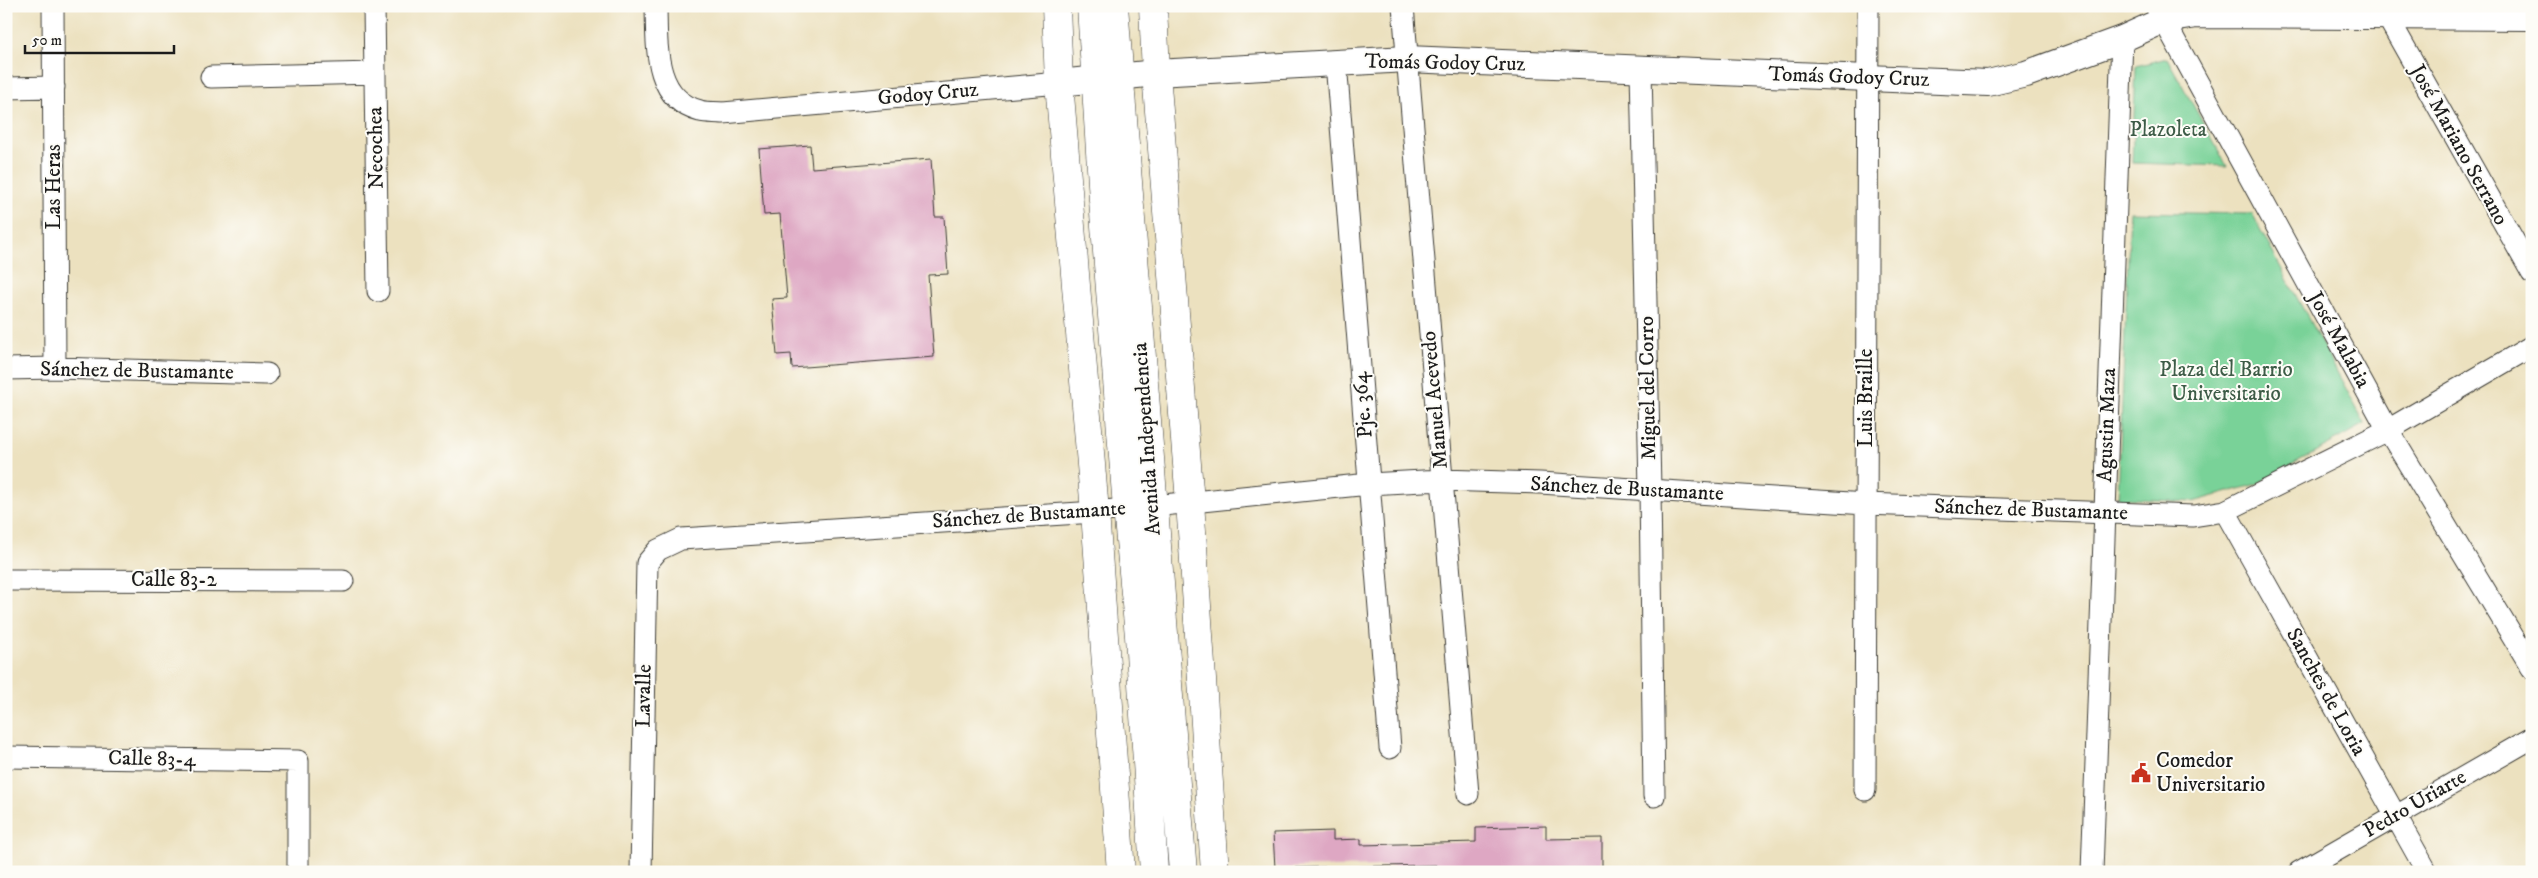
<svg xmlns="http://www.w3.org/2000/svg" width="2538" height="878" viewBox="0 0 2538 878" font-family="'IM FELL DW Pica',serif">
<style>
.green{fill:#79d298;stroke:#4a775a}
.building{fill:#dea7c3}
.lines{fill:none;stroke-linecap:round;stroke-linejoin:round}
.minor-casing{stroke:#3b3a34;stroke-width:23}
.tertiary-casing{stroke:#3b3a34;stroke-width:28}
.secondary-casing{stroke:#3b3a34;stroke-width:29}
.trunk-casing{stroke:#3b3a34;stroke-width:29}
.minor{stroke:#fff;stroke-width:21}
.tertiary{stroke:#fff;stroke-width:26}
.secondary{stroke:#fff;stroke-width:28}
.trunk{stroke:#fff;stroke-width:28}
.labels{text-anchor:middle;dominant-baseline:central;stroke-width:4;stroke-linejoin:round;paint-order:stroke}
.street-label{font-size:21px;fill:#1c1c1c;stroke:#fdfcf7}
.park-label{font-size:21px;fill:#3d5c47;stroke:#fdfcf7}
.poi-label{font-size:21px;fill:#1c1c1c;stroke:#fdfcf7;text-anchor:start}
</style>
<rect width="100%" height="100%" fill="#fdfcf7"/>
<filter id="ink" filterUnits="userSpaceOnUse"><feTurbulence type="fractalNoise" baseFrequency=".02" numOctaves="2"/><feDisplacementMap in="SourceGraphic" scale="10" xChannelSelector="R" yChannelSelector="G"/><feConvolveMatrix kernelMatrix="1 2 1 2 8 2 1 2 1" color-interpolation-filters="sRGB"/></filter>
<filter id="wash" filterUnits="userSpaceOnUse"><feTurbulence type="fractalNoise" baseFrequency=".0096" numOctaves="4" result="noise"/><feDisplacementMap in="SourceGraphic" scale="20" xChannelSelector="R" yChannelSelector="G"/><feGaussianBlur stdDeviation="1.12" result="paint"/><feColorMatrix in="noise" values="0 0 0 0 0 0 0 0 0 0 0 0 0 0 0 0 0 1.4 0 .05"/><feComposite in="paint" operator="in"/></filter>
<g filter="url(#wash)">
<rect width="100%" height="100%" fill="#ece1bf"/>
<path class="green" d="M2167,58L2227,166L2132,163L2136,66Z
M2130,212L2252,214L2365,424L2257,484L2193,502L2118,498Z"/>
<g id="blocks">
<path class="building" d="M810,145L812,168L931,159L935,217H944L948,274L928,275L934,357L792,368L791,354L777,355L772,299L787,298L780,214L764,215L759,149Z
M1546,826V839L1602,838V872H1437V865L1275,868L1273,833L1333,831V840L1361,839V845L1476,842V828Z"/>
</g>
</g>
<g filter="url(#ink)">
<use href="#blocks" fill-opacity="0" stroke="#3b3a34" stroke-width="1"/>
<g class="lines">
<defs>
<path id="minor" d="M53,6L55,368
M374,6L378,291
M656,6C657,44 653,99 700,111C707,113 716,112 723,113L1059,83
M1403,6L1468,794
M2156,6L2388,430L2532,668
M2387,16L2532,273
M1336,62L1390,748
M1641,69L1650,489L1654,796
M211,77L375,73
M6,88L54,87
M6,369L55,368L267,374
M2225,511L2427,872
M6,580L343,581
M6,757L298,761V872
M1865,790L1868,6
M641,872L647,563L658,550L681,539L1095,512L1369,484L1441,480L1540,483L1866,504L2193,516L2225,511L2388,430L2532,346
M2092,872L2122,39
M2299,872L2532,738"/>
<path id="tertiary" d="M1059,83L1156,73L1407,59L1988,83L2026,74L2122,39L2164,20L2197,15L2532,17"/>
<path id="secondary" d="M1056,6L1059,83L1095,512L1121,872
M1153,6L1156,73L1190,502L1215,872"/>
<path id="trunk" d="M1091,6L1103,200L1127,508L1139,636L1154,872
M1114,6L1183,872"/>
</defs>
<use href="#minor" class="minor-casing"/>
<use href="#tertiary" class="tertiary-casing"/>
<use href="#secondary" class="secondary-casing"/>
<use href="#trunk" class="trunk-casing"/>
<use href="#minor" class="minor"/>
<use href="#tertiary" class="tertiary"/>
<use href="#secondary" class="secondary"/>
<use href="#trunk" class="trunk"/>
</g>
</g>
<defs>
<symbol id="civic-bare" viewBox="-9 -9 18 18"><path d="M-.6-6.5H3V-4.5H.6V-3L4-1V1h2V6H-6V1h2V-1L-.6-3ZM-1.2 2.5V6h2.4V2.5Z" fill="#c8321e" stroke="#fdfcf7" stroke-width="2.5" paint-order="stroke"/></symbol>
</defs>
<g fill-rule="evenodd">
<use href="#civic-bare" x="2127" y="759" width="28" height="28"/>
</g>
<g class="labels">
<g class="street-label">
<text transform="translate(1445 63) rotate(1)">Tomás Godoy Cruz</text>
<text transform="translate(1849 77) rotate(2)">Tomás Godoy Cruz</text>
<text transform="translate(928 94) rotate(-5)">Godoy Cruz</text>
<text transform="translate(2459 145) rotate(61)">José Mariano Serrano</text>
<text transform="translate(376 148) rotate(-91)">Necochea</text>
<text transform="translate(54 187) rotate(-90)">Las Heras</text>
<text transform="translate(2339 340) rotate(61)">José Malabia</text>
<text transform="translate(137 371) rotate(1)">Sánchez de Bustamante</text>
<text transform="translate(1648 388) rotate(-91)">Miguel del Corro</text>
<text transform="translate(1866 398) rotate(-90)">Luis Braille</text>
<text transform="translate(1435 400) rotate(-95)">Manuel Acevedo</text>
<text transform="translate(1363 405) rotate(-95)">Pje. 364</text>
<text transform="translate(2107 425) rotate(-88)">Agustin Maza</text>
<text transform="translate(1147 439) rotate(-94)">Avenida Independencia</text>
<text transform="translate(1627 489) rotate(3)">Sánchez de Bustamante</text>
<text transform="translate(2031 510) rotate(2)">Sánchez de Bustamante</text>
<text transform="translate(1029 515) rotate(-4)">Sánchez de Bustamante</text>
<text x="174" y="580">Calle 83-2</text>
<text transform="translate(2326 692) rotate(61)">Sanches de Loria</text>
<text transform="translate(644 696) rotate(-89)">Lavalle</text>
<text transform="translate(152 759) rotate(1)">Calle 83-4</text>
<text transform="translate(2415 804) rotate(-30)">Pedro Uriarte</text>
</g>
<g class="park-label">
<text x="2168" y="130">Plazoleta</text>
<text x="2226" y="370">Plaza del Barrio<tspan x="2226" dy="24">Universitario</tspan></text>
</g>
<g class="poi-label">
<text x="2156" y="761">Comedor<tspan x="2156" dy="24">Universitario</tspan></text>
</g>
</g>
<rect width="2538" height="878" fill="none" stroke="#fdfcf7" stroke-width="25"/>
<path d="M25 45v8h149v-8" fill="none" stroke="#1c1c1c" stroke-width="2.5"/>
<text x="32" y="45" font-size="15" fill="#1c1c1c" stroke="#fdfcf7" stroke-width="4" paint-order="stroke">50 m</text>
</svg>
